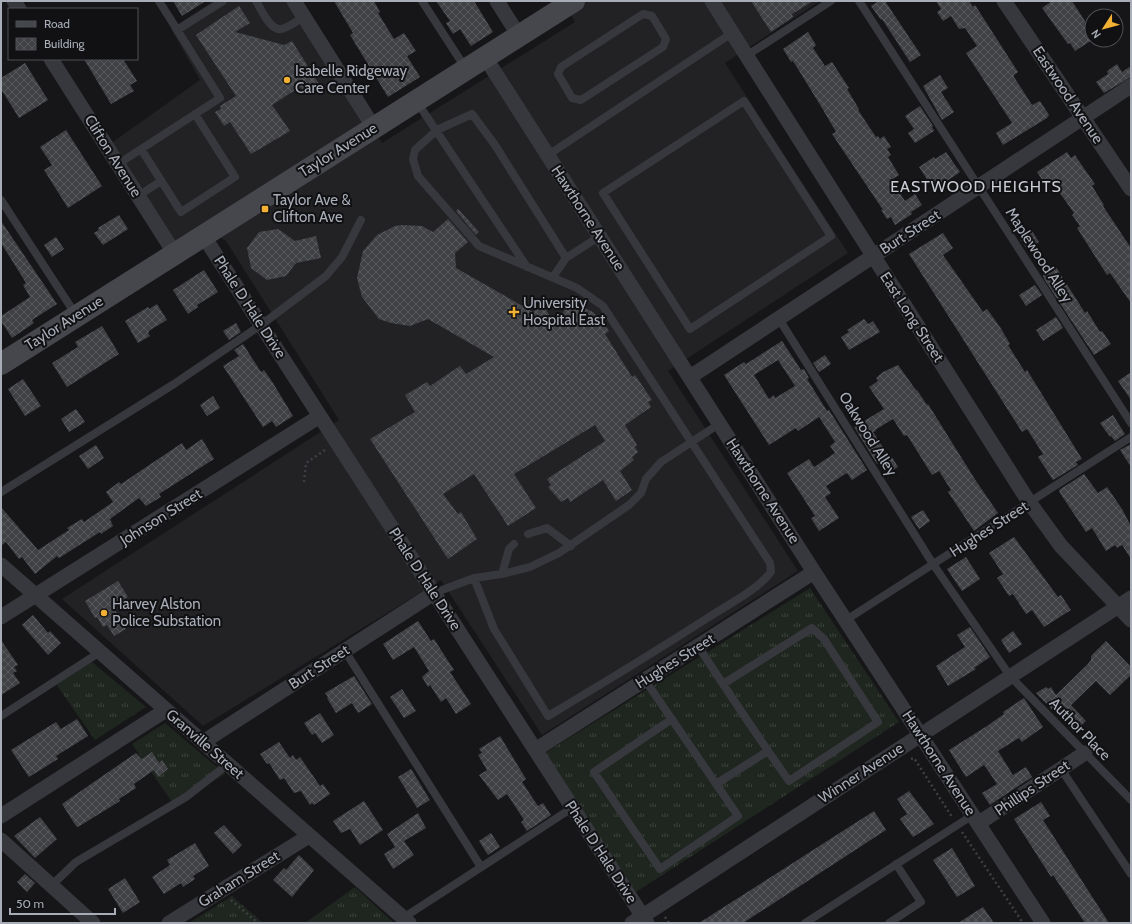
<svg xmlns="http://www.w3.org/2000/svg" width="1132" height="924" viewBox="0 0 1132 924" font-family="Cabin,sans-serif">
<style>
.built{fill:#222225}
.grass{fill:url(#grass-tufts)}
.building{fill:url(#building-cross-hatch);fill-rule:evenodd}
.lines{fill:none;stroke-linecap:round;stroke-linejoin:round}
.path{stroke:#3d3f44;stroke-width:2.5;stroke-dasharray:2 3;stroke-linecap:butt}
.service{stroke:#37383d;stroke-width:8}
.minor{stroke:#37383d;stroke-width:15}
.secondary{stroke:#45474d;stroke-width:22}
.poi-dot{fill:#f2b134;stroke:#111113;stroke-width:1.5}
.labels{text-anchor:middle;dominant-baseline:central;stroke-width:4;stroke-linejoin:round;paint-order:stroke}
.poi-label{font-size:15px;fill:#a8adb8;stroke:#111113;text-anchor:start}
.street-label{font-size:15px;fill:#a8adb8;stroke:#111113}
.neighbourhood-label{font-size:16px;letter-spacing:1px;fill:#c9ccd4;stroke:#111113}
</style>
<defs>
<pattern id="grass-tufts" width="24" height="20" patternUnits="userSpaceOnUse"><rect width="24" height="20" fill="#1e261f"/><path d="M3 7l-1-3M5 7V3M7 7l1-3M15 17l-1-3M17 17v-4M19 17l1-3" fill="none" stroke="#3c433d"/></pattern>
<pattern id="building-cross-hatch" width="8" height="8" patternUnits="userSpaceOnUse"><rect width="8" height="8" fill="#404145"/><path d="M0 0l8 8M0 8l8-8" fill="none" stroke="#595a5e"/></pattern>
</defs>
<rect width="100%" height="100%" fill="#161618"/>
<path class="built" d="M213,1H289L382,143L575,22L563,1H820L725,63L848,253L668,371L798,571L542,735L441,580L203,726L62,599L339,420L226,241L206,229L177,247L110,144L200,80L171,29Z"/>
<path class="grass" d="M810,588L899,722L636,892L545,753Z
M92,662L146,707L95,740L56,684Z
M165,723L225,774L174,805L132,744Z
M355,887L394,923H305Z
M232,896L263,923H189Z"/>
<path class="building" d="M173,1H206L182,16Z
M334,1H374L380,12L378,13L394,39L404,33L416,51L407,56L420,77L388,97L350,35L353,33Z
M436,1H474L493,32L471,46L460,29L453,34L446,23L450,21Z
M751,1H813L792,14L793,17L771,32Z
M879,1H885L921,55L910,62L882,19L881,20L871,6Z
M936,1H969L973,7L975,5L1018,72L1014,75V77L1032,105L1040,101L1049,115L1047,118L1003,145L996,133L1012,123L966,53L977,46L965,28L959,29L951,16L943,21L937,12L941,9Z
M1052,1H1072L1092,32V40L1075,51L1070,43L1068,44L1042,8Z
M239,6L250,23L235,32L284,45L292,41L319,84L305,93L300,87L272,105L290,131L251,154L230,122L224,126L215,112L221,109L220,106L236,96L196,35Z
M808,32L816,45L813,48L825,66L832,62L849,88L847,89L859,109L858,110L876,137L878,136L880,139L884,136L891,147L887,149L891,155L888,157L899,175L891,180L905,201L915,194L922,205L911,212L912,214L895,225L891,217L887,219L881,210H883L832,134L836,132L822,108L793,61L791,62L783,49Z
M84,59H123L137,81L130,85L134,91L111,104Z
M25,63L48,100L19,118L1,89V78Z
M1117,64L1122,72L1131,66V77L1104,93L1096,82L1108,74L1107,71Z
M940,75L948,88L941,92L954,112L942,120L923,86Z
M920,106L933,126L932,127L934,131L915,143L908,133L914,129L905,116Z
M66,130L102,186L68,208L44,170L52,165L40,147Z
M946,152L960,172L934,190L919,167L934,157L935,159Z
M1067,152L1071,158L1075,155L1083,167L1095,184L1092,186L1104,205L1103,206L1131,248V303L1110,273L1107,275L1077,228L1080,226L1072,215L1074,213L1050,179L1044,183L1037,172Z
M458,209L479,232L476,235L456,211Z
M119,215L128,229L103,245L94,233L99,230L98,228Z
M448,219L468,242L455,253L456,268L533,312L543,305L555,324L568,305H578L591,311L602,320L609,331L605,334L632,377L635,375L652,400L648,402L651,407L625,425L637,445L635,447L638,452L632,457L634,460L620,471L632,490L616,501L603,480L570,502L568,498L561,502L548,487L551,485L547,479L605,441L595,425L514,474L536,508L508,526L474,474L443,494L458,514L461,512L477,539L448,559L370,439L415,412L405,395L427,382L430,386L460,366L466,374L494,357L428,319L410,326L391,323L379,319L362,297L357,278L363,251L377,235L395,226L402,225L422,226L433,232Z
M1,221L57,304L32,320L34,323L12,338L1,321V316L30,297L23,285L26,283L1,243Z
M278,229L295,241L316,236L321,258L296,263L286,276L267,280L251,268L247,248L259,232Z
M1032,231L1039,242L1027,249L1020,239Z
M943,233L953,248L943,255L983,312L987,309L1000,327L1010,344L1008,345L1025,372L1027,370L1082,459L1076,462L1078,465L1053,480L1038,457L1043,454L1027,429L1022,432L909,254Z
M56,237L64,249L52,257L44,245Z
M1056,267L1085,313L1087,311L1100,332L1102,331L1111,344L1094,355L1044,279L1043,275Z
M204,270L218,292L197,305L198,307L188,314L173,290Z
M1035,285L1042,295L1026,306L1019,295Z
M157,304L167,320L150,330L148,333L150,336L138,343L125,321L148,307L149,309Z
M1056,317L1063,328L1043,341L1036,330Z
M864,319L868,324L873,321L880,332L849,350L841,337L849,332L847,330Z
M236,323L241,332L229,340L223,331Z
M102,326L119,354L67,387L52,363L78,347L75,342Z
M782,341L801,370L804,369L809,378L807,379L827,411L829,410L867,470L852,480L847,473L826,486L831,493L825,497L839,518L819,531L811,518L815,516L787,473L809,459L814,467L835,453L830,446L835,442L819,417L798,431L796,428L769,445L724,375L744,362L746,364ZM778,360L795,386L775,398L774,395L769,399L754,375Z
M243,344L261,372L264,370L273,383L293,416L276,427L272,421L263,427L223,366L239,356L234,350Z
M825,355L831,364L819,372L813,363Z
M898,365L916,390H917L927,405L928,404L976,481L998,513L974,531L948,492L951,490L939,471L932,475L907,435L904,436L893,419L875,430L876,431L873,432L888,455L890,454L898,467L886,475L878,463L877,464L854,427L884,409L869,387L878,381L876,378L883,372Z
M1131,372V400L1118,381Z
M23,379L41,406L25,416L8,389Z
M213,396L220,408L207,416L200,405Z
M76,409L85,422L69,432L61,419Z
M1113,415L1125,434L1115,441L1111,436L1110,437L1100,423Z
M202,439L214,459L159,494L161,497L146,506L139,498L110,519L113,526L101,534L100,532L59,558L57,556L35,574L22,557L19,559L6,542L1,546V507L38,550L69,530L67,528L82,519L84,522L113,502L106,492L119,482L121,484L182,443L186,450Z
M1131,444V467L1120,450Z
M96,445L104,458L88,469L79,456Z
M1084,474L1098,493L1107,487L1122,509L1131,526V559L1122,545L1117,548L1115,545L1106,551L1092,528L1086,532L1060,493L1059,490Z
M923,510L930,521L919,529L911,517Z
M1014,537L1058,597L1061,595L1071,610L1044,627L1032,610L1026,614L1013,594L1009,596L997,578L1003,574L989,553Z
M966,557L980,579L962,591L947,569Z
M118,581L128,597L113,607L126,629L114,636L107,625L103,627L97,617L95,618L85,601Z
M33,615L48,633L50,631L61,643L48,655L22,625Z
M418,621L431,641L434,639L450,664L454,670L450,672L471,704L456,714L446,698L441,702L430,685L428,687L422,677L429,671L414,647L393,660L383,644Z
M970,627L990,657L974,668L976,669L948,686L936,666L965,647L957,635Z
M1013,631L1022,644L1009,653L1001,640Z
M1,640L18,665L14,667L17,671L13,673L20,683L1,695Z
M1106,641L1131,667V675L1110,695L1096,681L1071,705L1086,721L1074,732L1036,693L1046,687L1048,689L1051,687L1056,695L1087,665L1091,660V656Z
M354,676L372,704L358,713L352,703L336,713L327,698L328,697L325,693Z
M402,689L416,711L404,718L390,697Z
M1024,698L1043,727L1022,742L1019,738L998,751L1013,775L1026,767L1032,777L990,805L982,793L997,784L984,765L966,777L949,750L987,726L1004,714L1003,712Z
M320,713L334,735L322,743L315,733L312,735L304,723Z
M77,719L88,736L56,756L58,759L29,777L11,750L56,722L61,729Z
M500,736L526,779L522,782L538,806L543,803L551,815L527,831L521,822L524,820L507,794L498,800L479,775L487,770L478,755L482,753L479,749Z
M279,742L290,758L293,755L296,760L300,757L320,786L323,784L330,794L314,805L312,803L310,805L301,791L294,793L284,778L280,780L269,763L267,764L260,754Z
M152,752L159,763L162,760L168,769L158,777L154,770L134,784L136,788L119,799L120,801L78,827L76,826L62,804L136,753L142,759Z
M411,769L430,800L417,808L398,777Z
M909,791L934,824L913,837L900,819L907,814L897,799Z
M364,801L383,830L360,845L350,829L341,833L333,821Z
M1041,802L1050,816L1043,820L1109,923H1085L1053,875L1051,877L1014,819Z
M874,811L886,830L743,923H699Z
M418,813L426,828L404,841L414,855L393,869L384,854L395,847L387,834Z
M40,817L57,839L35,858L14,836Z
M224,825L242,845L233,854L214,833Z
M491,833L500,847L488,855L479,841Z
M195,843L209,866L193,876L195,879L183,887L181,883L164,894L152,877L170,865L167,860Z
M952,848L975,886L957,897L933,860Z
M299,855L314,870L292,897L273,880L284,868L286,870Z
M25,874L35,883L27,892L17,882Z
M125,878L140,902L123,913L108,889Z
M983,907L994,923H958Z"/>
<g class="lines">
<path class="path" d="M304,482L306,463L325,450
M911,759L914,758L952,817
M962,832L1023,923
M231,900L258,923
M665,917L669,923"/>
<path class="service" d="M256,1C261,9 270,31 281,29C288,28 298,20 304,17
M422,1L466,69
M859,1L1131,423
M643,14L652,16L666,39L663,47L581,100L572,98L558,74L561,67Z
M177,30L223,1
M746,56L831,1
M744,101L831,236L690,329L603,193Z
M417,102L527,267
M141,149L181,212L235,177L195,114
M548,155L732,33
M118,164L220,98L159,1
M138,196L161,181
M1,200L76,315
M553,277L566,258L600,236
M779,319L933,564L1010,676L1131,800
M1,492L174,384L261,325L326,276L342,257L361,220
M528,534L547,528L571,546
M502,574L509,549L514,544
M474,578L502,574L530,567L559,553L629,505L641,493L646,479L661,462L719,424
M434,593L474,578L494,629L548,716C602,684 656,651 709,617C729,604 756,591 771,572L770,563L603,306L577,288L479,246L418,176L413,159L415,150L437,130L472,114L495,145L566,258
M846,620L1131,437
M698,646C728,692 758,737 789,781L878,722L824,639L812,628L723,684
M345,651L481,867
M645,680L738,816L660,869L594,772L672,719
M1,716L100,652
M1061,769L1131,874
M716,784L768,751
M52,885L76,862L186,797L228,764
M403,918L572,808
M805,923L973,815
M889,923L921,902L896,864"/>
<path class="minor" d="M14,1L19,9
M294,1L374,128
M497,1L519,36
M712,1L1029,502L1061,546L1131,620
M1004,1L1131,189
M485,57L814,572L1043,923
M51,59L175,254
M203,235L647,923
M690,377L1131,86
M1,565L409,923
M1,617L320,416
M203,742L434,593
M535,750L814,572
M1,816L166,710
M979,823L1085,753
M1,840L93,923
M169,923L309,836
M632,923L1131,598"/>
<path class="secondary" d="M1,364L574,1"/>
</g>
<g class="poi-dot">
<circle cx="287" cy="80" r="4"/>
<rect x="261" y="205" width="8" height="8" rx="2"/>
<path d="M512 306h4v4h4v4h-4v4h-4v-4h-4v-4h4z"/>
<circle cx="104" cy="613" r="4"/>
</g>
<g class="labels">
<g class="poi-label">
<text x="295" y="71">Isabelle Ridgeway<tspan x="295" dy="17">Care Center</tspan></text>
<text x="273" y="200">Taylor Ave &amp;<tspan x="273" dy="17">Clifton Ave</tspan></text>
<text x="523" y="303">University<tspan x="523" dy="17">Hospital East</tspan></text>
<text x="112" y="604">Harvey Alston<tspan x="112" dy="17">Police Substation</tspan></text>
</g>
<g class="street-label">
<text transform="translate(1068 95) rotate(56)">Eastwood Avenue</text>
<text transform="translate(338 150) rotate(-32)">Taylor Avenue</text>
<text transform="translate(113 156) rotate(58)">Clifton Avenue</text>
<text transform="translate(588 218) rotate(57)">Hawthorne Avenue</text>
<text transform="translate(910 232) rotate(-33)">Burt Street</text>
<text transform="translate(1039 255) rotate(57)">Maplewood Alley</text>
<text transform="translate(250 307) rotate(57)">Phale D Hale Drive</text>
<text transform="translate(912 317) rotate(57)">East Long Street</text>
<text transform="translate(64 323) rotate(-32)">Taylor Avenue</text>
<text transform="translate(868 434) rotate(58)">Oakwood Alley</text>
<text transform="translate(763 491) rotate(57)">Hawthorne Avenue</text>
<text transform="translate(161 517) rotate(-32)">Johnson Street</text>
<text transform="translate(989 529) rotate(-33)">Hughes Street</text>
<text transform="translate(425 579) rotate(57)">Phale D Hale Drive</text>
<text transform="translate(675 661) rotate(-32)">Hughes Street</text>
<text transform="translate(319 667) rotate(-33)">Burt Street</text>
<text transform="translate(1080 729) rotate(46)">Author Place</text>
<text transform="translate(205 744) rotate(41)">Granville Street</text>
<text transform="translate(939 763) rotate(57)">Hawthorne Avenue</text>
<text transform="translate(861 773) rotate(-33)">Winner Avenue</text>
<text transform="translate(1032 788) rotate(-34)">Phillips Street</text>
<text transform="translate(601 852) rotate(57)">Phale D Hale Drive</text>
<text transform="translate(239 879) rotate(-32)">Graham Street</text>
</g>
<g class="neighbourhood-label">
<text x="976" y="186">EASTWOOD HEIGHTS</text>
</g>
</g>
<rect width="1132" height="924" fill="none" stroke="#a8adb8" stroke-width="4"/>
<rect x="8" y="8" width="130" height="52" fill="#111113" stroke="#4d4f55"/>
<rect x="16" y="21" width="20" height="6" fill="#45474d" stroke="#4d4f55"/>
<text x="44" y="28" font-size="12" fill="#a8adb8">Road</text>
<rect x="16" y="38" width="20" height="12" fill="url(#building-cross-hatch)" stroke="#4d4f55"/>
<text x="44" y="48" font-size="12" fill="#a8adb8">Building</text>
<g transform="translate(1104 28) rotate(234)"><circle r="19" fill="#111113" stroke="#4d4f55"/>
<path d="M0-3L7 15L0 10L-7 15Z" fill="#f2b134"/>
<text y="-6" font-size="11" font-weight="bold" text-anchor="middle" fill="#a8adb8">N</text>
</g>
<path d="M10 908v6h105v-6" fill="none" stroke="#a8adb8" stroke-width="2"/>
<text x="16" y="908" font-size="12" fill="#a8adb8" stroke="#111113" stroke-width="3" paint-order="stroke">50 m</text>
</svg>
